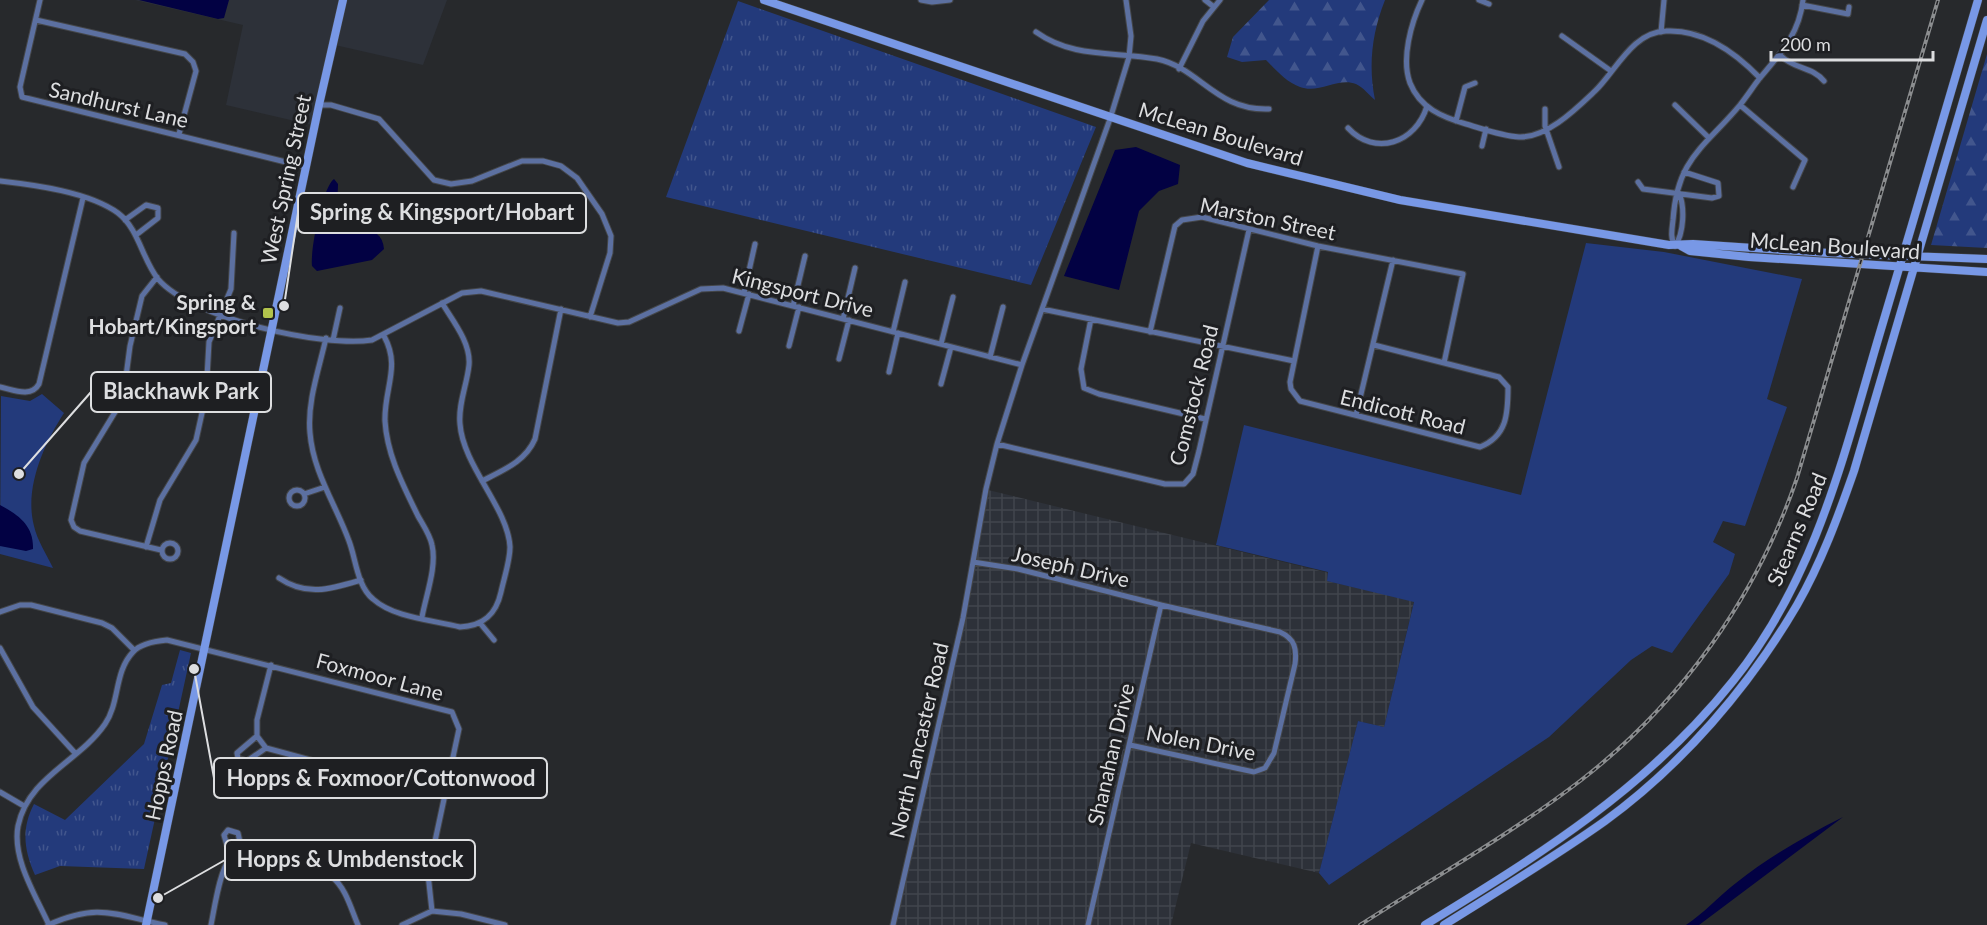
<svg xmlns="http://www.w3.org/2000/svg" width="1987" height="925" viewBox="0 0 1987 925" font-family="Lato,sans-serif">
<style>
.built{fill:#2d3139}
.industrial{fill:url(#industrial-grid)}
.grass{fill:url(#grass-tufts)}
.forest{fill:url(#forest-firs)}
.green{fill:#233a7b}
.water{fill:#020143}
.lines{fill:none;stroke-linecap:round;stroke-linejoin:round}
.street-casing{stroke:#444649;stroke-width:7}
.secondary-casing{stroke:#444649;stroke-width:9}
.street{stroke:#5c70a1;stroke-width:5}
.secondary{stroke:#7898e6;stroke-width:8}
.rail-casing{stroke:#8b8d8f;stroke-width:4}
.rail{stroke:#1e1f22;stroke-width:1.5;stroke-dasharray:4.5;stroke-linecap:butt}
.poi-dot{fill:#b2c34c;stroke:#1e1f22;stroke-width:2}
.labels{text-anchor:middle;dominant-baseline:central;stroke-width:6;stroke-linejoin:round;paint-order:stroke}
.street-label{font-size:21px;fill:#dddee0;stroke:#1e1f22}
.poi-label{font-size:21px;font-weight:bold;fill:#dddee0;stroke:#1e1f22;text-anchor:end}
.leader{fill:none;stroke:#dddee0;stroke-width:2}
.callout-dot{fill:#dddee0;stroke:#1e1f22;stroke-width:2}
.callout{fill:#1e1f22;stroke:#dddee0;stroke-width:2}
.callout-label{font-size:22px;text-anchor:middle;font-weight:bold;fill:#dddee0}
</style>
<defs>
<pattern id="industrial-grid" width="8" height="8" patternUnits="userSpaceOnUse" patternTransform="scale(1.5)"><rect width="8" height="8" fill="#2d3139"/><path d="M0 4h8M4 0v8" fill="none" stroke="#41454c"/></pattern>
<pattern id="grass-tufts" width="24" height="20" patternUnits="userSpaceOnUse" patternTransform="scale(1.5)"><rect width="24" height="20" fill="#233a7b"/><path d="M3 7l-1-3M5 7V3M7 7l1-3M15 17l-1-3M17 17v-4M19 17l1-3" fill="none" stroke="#42568d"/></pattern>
<pattern id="forest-firs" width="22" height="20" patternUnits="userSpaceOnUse" patternTransform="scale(1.5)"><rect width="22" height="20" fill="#233a7b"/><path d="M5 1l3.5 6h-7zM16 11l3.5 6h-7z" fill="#42568d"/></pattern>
</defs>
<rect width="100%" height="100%" fill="#27292c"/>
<path class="built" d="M135,0H340L312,125L226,105L243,25Z
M345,0H447L423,65L335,45Z"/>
<path class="industrial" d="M988,490L1329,573L1327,581L1414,601L1384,727L1358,721L1319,873L1191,843L1171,925H895Z"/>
<path class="grass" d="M738,1L1096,127L1031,285L666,197Z
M180,650L191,653L144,869L60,866L35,875C24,850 21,829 34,804L65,820L144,744L162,685L171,683Z"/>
<path class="forest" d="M1269,0H1385C1372,33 1368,65 1375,100C1370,96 1363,87 1356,84C1338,77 1319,94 1300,87C1286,82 1276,70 1266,60L1242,62L1227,57L1233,37Z
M1987,54V248L1931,245Z"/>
<path class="green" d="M1586,243L1664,252L1802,279L1767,399L1787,407L1745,526L1723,521L1713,542L1735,554L1729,574L1672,653L1652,646L1631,660L1549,737L1329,885L1319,873L1358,721L1384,727L1414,602L1327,581L1328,572L1216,545L1244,425L1521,495Z
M42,394L64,413C44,444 24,488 34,526C37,540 47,555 53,568L0,554L1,396L30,401Z"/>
<path class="water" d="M139,0H229L224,18L218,19Z
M1136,147L1180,165L1178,184L1159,191L1139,211L1119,290L1064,276L1115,150Z
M334,179L338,184C338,191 337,198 337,204C341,229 383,221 384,249L372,260L317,271L312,266C310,251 322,188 334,179Z
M0,505C19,515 34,526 33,549L26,551L0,546Z
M1843,817L1699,925H1686C1704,913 1718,897 1736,883C1769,857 1805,836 1843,817Z"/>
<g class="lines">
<defs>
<path id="street" d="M40,0L20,87L22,97L306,167
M921,0L932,2L950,0
M1205,0L1214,7
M1422,0C1411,23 1401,59 1410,83C1420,108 1442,117 1466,124C1483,129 1502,136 1519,137C1547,138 1576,109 1595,91C1616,71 1632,32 1666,31C1704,29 1735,52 1760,78
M1479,0L1489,4
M1802,5L1848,14L1849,7
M36,20L185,54L193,62L196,71L179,134
M1036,32C1074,59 1115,51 1157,59C1200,68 1216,111 1269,109
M1661,32L1664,0
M1562,36L1611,71
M1781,56C1794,69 1813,67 1824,81
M1179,69L1203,21L1220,0
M319,105H331L379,119L434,180L451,184L472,181L522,161H543L561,166L577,178L602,214L611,236L610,253L590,317
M1675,105L1708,137
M1740,105L1805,160L1793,187
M1545,109V126L1559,167
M1456,121L1465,87L1475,83
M1348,128C1375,157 1416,143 1427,106
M1482,146L1486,129
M0,181C35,185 89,192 118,213C139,229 142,259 158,279C191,318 323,348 372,340L462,293L481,291L618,323L629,322L701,289L723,288L1022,365
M1638,182L1643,189L1712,198L1719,196L1718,183L1684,172
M125,220L146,205L158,208V218L136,235
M1318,246L1290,382L1291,389L1300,401L1480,447C1507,436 1508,414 1508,387L1499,377L1374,345
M1675,246C1670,238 1672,229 1673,220C1677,158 1705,147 1740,105C1747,96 1753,87 1759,79C1780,54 1799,35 1803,0
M1675,246C1684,233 1685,207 1679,193
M157,277L142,296L130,346L123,399L84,463L71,520L74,527L80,531L161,550
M744,293L755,244
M793,306L805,256
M1042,309L1294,361
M843,319L855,268
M1091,319L1081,369L1084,388L1099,394L1205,419
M739,331L749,294
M893,332L905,282
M1150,332L1175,226L1182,220L1202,217L1318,246L1463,274L1444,363
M384,336C401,367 384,388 385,421C387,455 403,485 418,516C423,525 430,535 432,545C437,567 426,595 422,617
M326,338C319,369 307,402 310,433C313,472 336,505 349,541C356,559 357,586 373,599C394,618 433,620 460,627C483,626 496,615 501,592C504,578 510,561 510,547C508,508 463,466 460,424C458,404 467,385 469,365C471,343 453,321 442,303
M333,340L340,308
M941,344L953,297
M789,346L799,307
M990,357L1003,307
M839,359L849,320
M889,372L898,333
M941,384L951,347
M0,387C14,390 31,398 39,384L83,198
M1356,415L1393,260
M997,444L1165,484H1184L1193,474L1199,451L1249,230
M482,481C503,470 525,462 535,439L561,309
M289 498a8 8 0 1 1 16 0a8 8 0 1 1-16 0Z
M304,494L325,487
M162 551a8 8 0 1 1 16 0a8 8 0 1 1-16 0Z
M146,547L160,500L196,440L206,395L209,342L231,289L234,233
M973,562L1018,569L1161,605
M279,578C307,597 331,589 361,580
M0,612L20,605H31L102,623L112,628L134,650
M480,623L494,640
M0,648L33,707L75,753
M271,665L257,720V736L266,748L444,796
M257,736L237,753L238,758L247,761L266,748
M0,792L24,806
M231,859L224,835L228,830L238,833L243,856
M48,925C99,902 115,915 165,925
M49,925C36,896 12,859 18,826C28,777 79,762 105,724C120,702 114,672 133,652C141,643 156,641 167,640L452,712L459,729L428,874L432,911
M211,925C214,911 220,868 230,859C243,850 319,867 332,877C346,888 351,909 358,925
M402,925L432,911L461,914L505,925
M893,925L963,618L986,489L997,444L1022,365L1110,119L1129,57L1131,36L1126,0
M1088,925L1161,605L1280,632C1295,639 1297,649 1295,664L1274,753L1265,768L1254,772L1130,745"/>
<path id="secondary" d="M764,0L1247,163L1400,200L1669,245L1693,244L1829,253L1987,259
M1681,246L1690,251L1749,257L1987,272
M146,925L319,105L343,0
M1425,925C1538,856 1649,787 1733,681C1815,579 1843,458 1879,336C1912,224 1946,112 1978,0
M1444,925C1498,891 1553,858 1605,821C1682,765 1749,687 1797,605C1821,563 1838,517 1854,471L1987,20"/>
</defs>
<use href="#street" class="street-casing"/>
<use href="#secondary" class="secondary-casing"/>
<use href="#street" class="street"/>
<use href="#secondary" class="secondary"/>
<defs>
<path id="rail" d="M1360,925C1433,878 1511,834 1580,781C1681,703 1756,598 1797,478L1938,0"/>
</defs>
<use href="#rail" class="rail-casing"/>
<use href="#rail" class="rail"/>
</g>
<rect class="poi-dot" x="262" y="307" width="12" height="12" rx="3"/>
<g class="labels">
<g class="street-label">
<text transform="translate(119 104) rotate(13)">Sandhurst Lane</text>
<text transform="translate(1221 133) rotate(17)">McLean Boulevard</text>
<text transform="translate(285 179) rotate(-78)">West Spring Street</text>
<text transform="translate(1268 218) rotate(12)">Marston Street</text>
<text transform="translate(1835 245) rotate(4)">McLean Boulevard</text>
<text transform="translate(803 292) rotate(14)">Kingsport Drive</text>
<text transform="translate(1193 395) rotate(-76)">Comstock Road</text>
<text transform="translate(1403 411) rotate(14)">Endicott Road</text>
<text transform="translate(1796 529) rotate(-67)">Stearns Road</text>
<text transform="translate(1071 566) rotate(13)">Joseph Drive</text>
<text transform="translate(380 676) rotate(15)">Foxmoor Lane</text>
<text transform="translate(918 740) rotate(-77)">North Lancaster Road</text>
<text transform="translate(1201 742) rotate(11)">Nolen Drive</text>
<text transform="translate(1110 754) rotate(-77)">Shanahan Drive</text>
<text transform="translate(163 765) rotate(-78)">Hopps Road</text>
</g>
<g class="poi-label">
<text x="256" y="301">Spring &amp;<tspan x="256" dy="24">Hobart/Kingsport</tspan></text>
</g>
</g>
<path class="leader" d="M284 306L298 213M19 474L91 392M194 669L214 778M158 898L225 860"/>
<g class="callout-dot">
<circle cx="284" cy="306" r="6"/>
<circle cx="19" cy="474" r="6"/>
<circle cx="194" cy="669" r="6"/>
<circle cx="158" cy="898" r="6"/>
</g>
<g class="callout">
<rect x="298" y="193" width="288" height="40" rx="6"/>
<rect x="91" y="372" width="180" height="40" rx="6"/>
<rect x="214" y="758" width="333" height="40" rx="6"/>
<rect x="225" y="840" width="250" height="40" rx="6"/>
</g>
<g class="callout-label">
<text x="442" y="220">Spring &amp; Kingsport/Hobart</text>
<text x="181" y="399">Blackhawk Park</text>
<text x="381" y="786">Hopps &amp; Foxmoor/Cottonwood</text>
<text x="350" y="867">Hopps &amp; Umbdenstock</text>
</g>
<path d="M1771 51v9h162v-9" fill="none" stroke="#dddee0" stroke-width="3"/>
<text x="1780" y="51" font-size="18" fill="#dddee0" stroke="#1e1f22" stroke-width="4.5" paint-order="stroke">200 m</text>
</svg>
